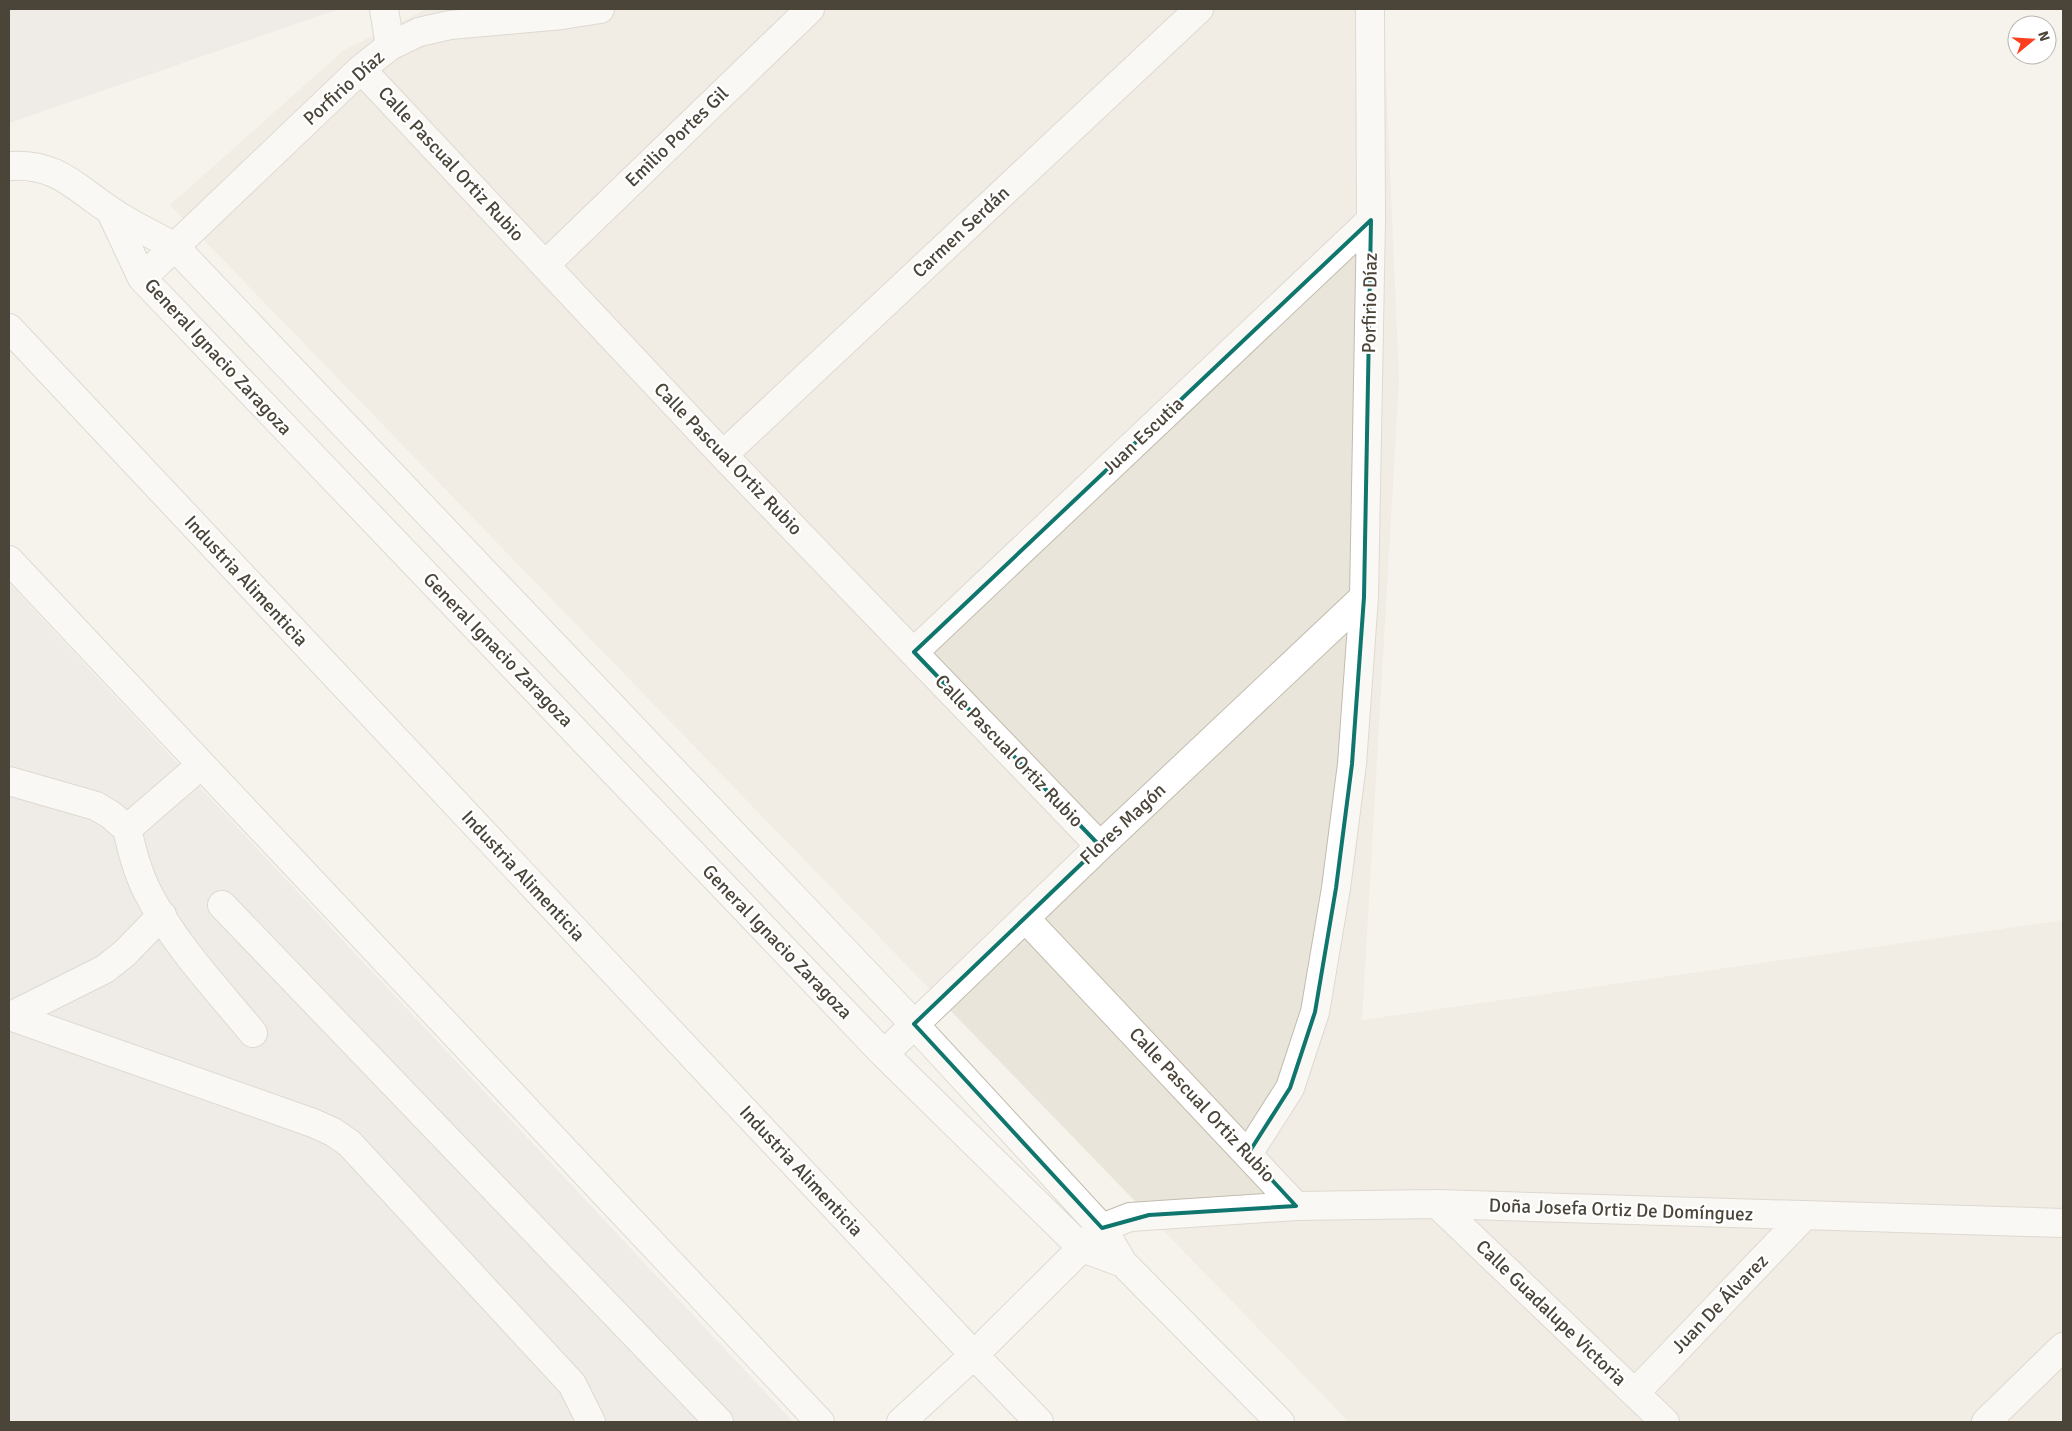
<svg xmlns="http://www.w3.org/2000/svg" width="2072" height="1431" viewBox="0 0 2072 1431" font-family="Signika,sans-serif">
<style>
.residential{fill:#eae5da}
.industrial{fill:#e6e2dd}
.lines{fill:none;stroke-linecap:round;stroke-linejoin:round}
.minor-casing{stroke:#c2bbae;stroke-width:30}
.minor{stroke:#fff;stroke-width:28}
.marked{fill:none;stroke:#0f766e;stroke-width:4;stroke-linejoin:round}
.labels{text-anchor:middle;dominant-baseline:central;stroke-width:4.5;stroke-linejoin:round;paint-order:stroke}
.street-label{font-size:19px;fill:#4b4439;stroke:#fff}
</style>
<rect width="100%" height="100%" fill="#f6f3ec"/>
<path class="residential" d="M427,9H1383L1399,379L1362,1020L2063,920V1422H1349L170,205L344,50Z"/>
<path class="industrial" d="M9,9H339L9,123Z
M9,583L793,1422H9Z"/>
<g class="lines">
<defs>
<path id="minor" d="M384,9L390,46
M361,69L723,455L1100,846
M9,166C58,163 74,187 111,211C131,225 154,235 175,247L914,1024L1102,1228L1123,1263L1280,1422
M111,212L142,278L884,1054L1082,1248L1123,1263
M545,265L810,9
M142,278L361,69L390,46L419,32L450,25L562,15L600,9
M9,328L974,1355L1039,1422
M723,455L1199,9
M9,560L820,1422
M914,652L1371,220
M9,781L96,806L111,815L127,829L201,765
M127,829C132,850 137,871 147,891C173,943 216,988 253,1033
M222,905L719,1422
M1025,918L1296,1206
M10,1016L313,1123L333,1132L349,1143L572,1384L591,1422
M9,1017L105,969L125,953L162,915
M884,1054L1100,846L1364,597
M1248,1154L1290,1088L1315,1012L1336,888L1352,764L1364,597L1371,220L1370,9
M1437,1204L1665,1422
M1635,1393L1805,1215
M901,1422L974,1355L1102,1228L1130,1217L1296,1206L1437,1204L2063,1223
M1986,1422L2063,1347"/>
</defs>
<use href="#minor" class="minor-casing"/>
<use href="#minor" class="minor"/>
</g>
<path d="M0 0H2072V1431H0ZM1371,220L1364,597L1352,764L1336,888L1315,1012L1290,1088L1248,1154L1296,1206L1149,1215L1102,1228L914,1024L1100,846L914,652Z" fill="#f6f3ec" fill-opacity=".55" fill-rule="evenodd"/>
<path class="marked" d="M1371,220L1364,597L1352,764L1336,888L1315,1012L1290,1088L1248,1154L1296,1206L1149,1215L1102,1228L914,1024L1100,846L914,652Z"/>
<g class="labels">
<g class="street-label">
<text transform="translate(344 88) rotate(-42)">Porfirio Díaz</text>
<text transform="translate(677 137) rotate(-44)">Emilio Portes Gil</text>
<text transform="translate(451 164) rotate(47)">Calle Pascual Ortiz Rubio</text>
<text transform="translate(961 232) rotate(-43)">Carmen Serdán</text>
<text transform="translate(1370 303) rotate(-89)">Porfirio Díaz</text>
<text transform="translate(218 357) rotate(47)">General Ignacio Zaragoza</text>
<text transform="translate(1143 436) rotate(-43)">Juan Escutia</text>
<text transform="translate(728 459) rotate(46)">Calle Pascual Ortiz Rubio</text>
<text transform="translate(246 581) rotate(47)">Industria Alimenticia</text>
<text transform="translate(498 650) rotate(46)">General Ignacio Zaragoza</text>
<text transform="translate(1009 751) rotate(46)">Calle Pascual Ortiz Rubio</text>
<text transform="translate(1123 824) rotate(-43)">Flores Magón</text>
<text transform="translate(523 876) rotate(47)">Industria Alimenticia</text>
<text transform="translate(777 942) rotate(46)">General Ignacio Zaragoza</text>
<text transform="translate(1202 1105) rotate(47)">Calle Pascual Ortiz Rubio</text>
<text transform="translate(801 1171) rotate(47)">Industria Alimenticia</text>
<text transform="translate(1621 1210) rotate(2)">Doña Josefa Ortiz De Domínguez</text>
<text transform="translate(1720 1304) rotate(-46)">Juan De Álvarez</text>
<text transform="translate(1551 1313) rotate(44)">Calle Guadalupe Victoria</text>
</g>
</g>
<rect width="2072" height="1431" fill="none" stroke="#4b4439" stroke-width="20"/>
<g transform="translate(2032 40) rotate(72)"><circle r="24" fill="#ffffff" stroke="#b7b4b0"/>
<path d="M0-4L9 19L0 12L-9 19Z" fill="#fc3f1d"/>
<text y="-8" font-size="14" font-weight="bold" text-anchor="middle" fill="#4b4439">N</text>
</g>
</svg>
